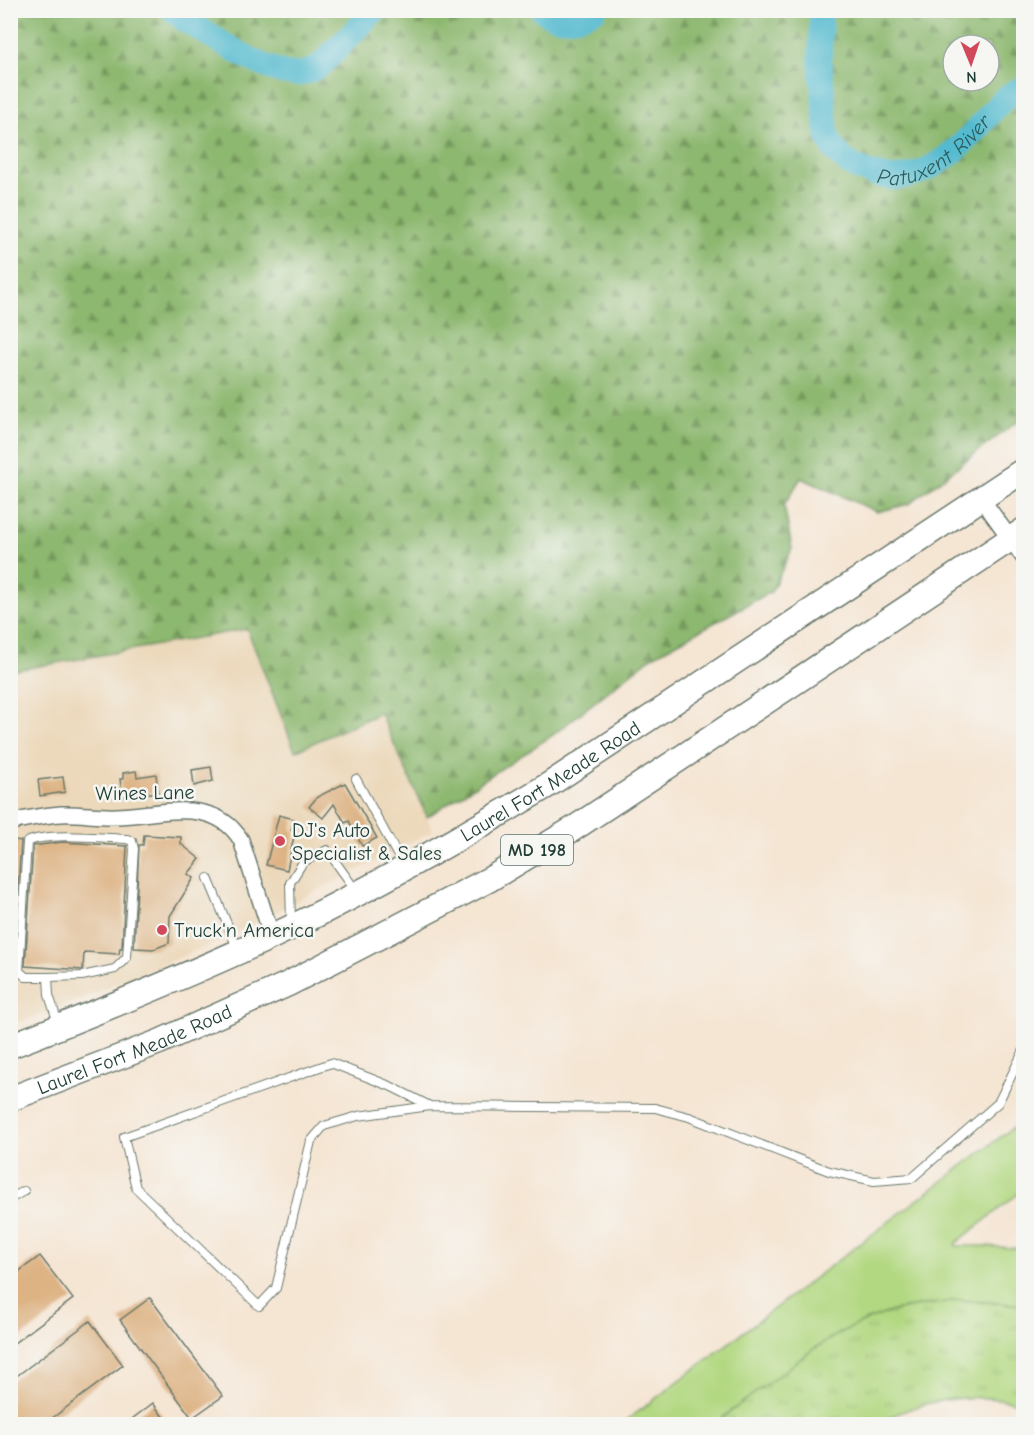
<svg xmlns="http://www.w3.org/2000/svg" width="1034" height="1435" viewBox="0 0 1034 1435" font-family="'Comic Neue',sans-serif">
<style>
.built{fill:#ecd8ba}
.grass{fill:url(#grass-tufts);stroke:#688a5a;stroke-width:1.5}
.forest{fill:url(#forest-firs);stroke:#567a52;stroke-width:1.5;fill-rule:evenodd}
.pitch{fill:#b2d881;stroke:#688a5a;stroke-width:1.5}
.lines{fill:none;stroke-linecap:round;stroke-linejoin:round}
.river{stroke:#52bacf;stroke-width:24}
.building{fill:#ddb384}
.service-casing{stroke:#6a786c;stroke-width:10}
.minor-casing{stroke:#6a786c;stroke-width:18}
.primary-casing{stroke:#6a786c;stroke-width:27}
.service{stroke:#fff;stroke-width:8}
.minor{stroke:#fff;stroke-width:15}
.primary{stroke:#fff;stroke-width:24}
.poi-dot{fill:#d1495b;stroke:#f6f6f2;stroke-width:2}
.labels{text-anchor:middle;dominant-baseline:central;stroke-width:5;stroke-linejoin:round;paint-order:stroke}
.shield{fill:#f6f6f2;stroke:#60746d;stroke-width:1.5}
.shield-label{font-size:18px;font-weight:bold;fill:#1f3d34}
.street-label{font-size:20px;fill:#1f3d34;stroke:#f6f6f2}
.poi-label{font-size:20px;fill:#1f3d34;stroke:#f6f6f2;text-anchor:start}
.water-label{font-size:21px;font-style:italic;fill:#2c5c5b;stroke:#f6f6f2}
</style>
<defs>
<pattern id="grass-tufts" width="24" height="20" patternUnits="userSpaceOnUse" patternTransform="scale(1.5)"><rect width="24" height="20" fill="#b2d881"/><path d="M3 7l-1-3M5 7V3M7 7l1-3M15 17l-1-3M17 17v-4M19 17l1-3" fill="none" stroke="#99ba70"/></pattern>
<pattern id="forest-firs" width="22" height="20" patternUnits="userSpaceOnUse" patternTransform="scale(1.5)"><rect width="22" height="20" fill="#8db86f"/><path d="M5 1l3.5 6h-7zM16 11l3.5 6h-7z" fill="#73975c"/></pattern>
</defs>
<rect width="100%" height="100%" fill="#f6f6f2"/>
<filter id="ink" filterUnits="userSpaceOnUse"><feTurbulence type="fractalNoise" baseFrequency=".0167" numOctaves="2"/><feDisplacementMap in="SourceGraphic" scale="12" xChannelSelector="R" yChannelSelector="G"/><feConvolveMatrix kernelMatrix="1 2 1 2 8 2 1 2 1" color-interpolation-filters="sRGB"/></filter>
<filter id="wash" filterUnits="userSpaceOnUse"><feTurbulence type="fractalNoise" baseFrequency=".008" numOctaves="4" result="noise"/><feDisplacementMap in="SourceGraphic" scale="24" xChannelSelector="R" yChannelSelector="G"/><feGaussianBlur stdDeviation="1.35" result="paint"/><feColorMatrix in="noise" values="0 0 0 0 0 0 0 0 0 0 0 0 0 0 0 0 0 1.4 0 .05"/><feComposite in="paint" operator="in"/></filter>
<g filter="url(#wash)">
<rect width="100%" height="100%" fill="#f5e5d3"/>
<path class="built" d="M247,629L295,751L380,713L433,831L221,940L46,1013L11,1025V671Z"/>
<path class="grass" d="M959,1300L1023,1305V1404C971,1390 923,1399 876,1424H714C763,1387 811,1343 869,1319C898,1307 929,1304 959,1300Z"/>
<path class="forest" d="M1008,10L1014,19L1024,22L1023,417L909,504L877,512L801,478L784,505L792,549L771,592L653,656L553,735L427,817L380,713L295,751L247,629L11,671V11ZM953,45H989V81H953Z"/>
<path class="pitch" d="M1023,1120V1190L955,1244L956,1246H986L1023,1249V1305L959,1300L899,1309L870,1319L839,1333L812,1350L714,1424H622Z"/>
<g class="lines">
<g class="river">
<path d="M173,10L183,19C209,34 268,76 298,74C306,74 313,69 320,66L375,10"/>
<path d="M542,10C557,23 578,19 595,10"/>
<path id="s1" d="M821,10L820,61L827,134C832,151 847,165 864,171C875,175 884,178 895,178C929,177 962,147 982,123C994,110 1006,92 1024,88"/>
</g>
</g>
<g id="blocks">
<path class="building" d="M211,767L213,781L194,786L192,770Z
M136,771L137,777L156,774L158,792L122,797L120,779H123V773Z
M63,777L65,792L40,796L38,780Z
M345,783L377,838L362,846L349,821L345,823L334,804L323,818L309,807L317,797Z
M279,815L294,819L291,830L295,831L287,870L266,865Z
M144,835L181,837V844L200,859L188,874L194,878L170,916L169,943L154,949L134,948L139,845H143Z
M10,839L21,841L13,966L10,965Z
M62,842L127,846L122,948H120L119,954L84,952L83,970L25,966L33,846Z
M40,1256L73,1299L10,1346V1278Z
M150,1298L223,1396L192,1418L120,1320Z
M90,1321L123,1365L43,1425H10V1381Z
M153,1403L169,1425H124Z"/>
</g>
</g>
<g filter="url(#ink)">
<use href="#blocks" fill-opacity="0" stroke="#6a786c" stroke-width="1.5"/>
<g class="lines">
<defs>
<path id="service" d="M356,779L404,867
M208,878L238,950
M291,924L290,883L303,862L327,850L357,892
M48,977H26L19,971L27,842C49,832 101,838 127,839L132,841L134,849L127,957L115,969L82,976L48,977L49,995L58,1023
M430,1106L390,1086L331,1063L124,1137L136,1188L259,1306L276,1288L311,1141L324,1126L358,1116L430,1106L655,1108L689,1117L829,1171L874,1181L912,1178L998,1103L1024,1050
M10,1199L24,1191"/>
<path id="minor" d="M981,498L1024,558
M10,822C27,819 44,815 61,814C80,813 98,817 117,816C159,815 214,795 241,840L272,937"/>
<g id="primary">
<path id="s2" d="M10,1046C98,1012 185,977 271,937C367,892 459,839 550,784L1024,470"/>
<path id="s3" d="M10,1099L159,1042L288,984L490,879L573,829L690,752L1024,530"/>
</g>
</defs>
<use href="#service" class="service-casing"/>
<use href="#minor" class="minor-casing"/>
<use href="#primary" class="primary-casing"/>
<use href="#service" class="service"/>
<use href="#minor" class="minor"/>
<use href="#primary" class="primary"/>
</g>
</g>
<g class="poi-dot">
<circle cx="280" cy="841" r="6"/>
<circle cx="162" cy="930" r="6"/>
</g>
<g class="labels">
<rect class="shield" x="501" y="835" width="72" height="30" rx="4.5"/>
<g class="shield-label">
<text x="537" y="850">MD 198</text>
</g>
<g class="street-label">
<text stroke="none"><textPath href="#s2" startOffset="603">Laurel Fort Meade Road</textPath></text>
<text transform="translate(145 793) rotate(-1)">Wines Lane</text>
<text stroke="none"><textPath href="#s3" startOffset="134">Laurel Fort Meade Road</textPath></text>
</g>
<g class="poi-label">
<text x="292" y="830">DJ's Auto<tspan x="292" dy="23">Specialist &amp; Sales</tspan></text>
<text x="174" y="930">Truck'n America</text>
</g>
<g class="water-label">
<text stroke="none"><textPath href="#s1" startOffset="258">Patuxent River</textPath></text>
</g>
</g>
<rect width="1034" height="1435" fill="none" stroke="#f6f6f2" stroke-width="36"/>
<g transform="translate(971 63) rotate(178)"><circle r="28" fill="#f6f6f2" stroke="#a0aca6" stroke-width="1.5"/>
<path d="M0-4.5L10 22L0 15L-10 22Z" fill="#d1495b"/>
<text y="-9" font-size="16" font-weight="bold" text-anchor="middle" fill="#1f3d34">N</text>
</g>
</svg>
